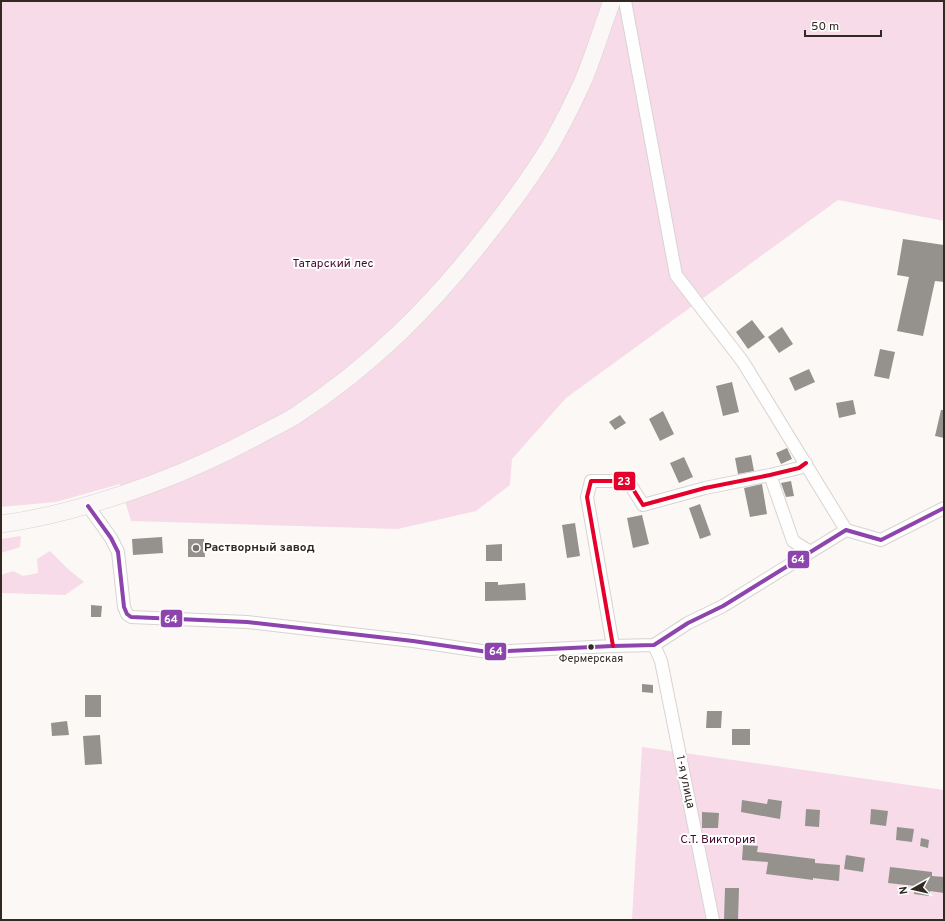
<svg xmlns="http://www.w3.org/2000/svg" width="945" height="921" viewBox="0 0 945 921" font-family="Overpass,sans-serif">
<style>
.green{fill:#f8dbe8}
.building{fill:#95928e}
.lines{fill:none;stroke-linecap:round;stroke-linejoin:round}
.minor-casing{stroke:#d9d3d0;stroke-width:14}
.secondary-casing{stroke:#d9d3d0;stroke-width:18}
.minor{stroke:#fefefe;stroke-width:12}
.secondary{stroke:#faf7f6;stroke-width:17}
.bus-1-casing{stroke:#fff;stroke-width:7}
.bus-2-casing{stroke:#fff;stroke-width:7}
.bus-1{stroke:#8e44ad;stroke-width:4}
.bus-2{stroke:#e4002b;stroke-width:4}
.poi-dot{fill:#78716d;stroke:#fff;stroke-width:1.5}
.bus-dot{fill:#322923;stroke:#fff;stroke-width:1.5}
.labels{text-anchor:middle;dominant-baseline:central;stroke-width:4;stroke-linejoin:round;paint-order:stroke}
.bus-label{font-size:11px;fill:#322923;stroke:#fff}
.park-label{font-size:12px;fill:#4b0c33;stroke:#fff}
.poi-label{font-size:12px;font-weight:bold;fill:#322923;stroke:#fff;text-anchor:start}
.street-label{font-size:12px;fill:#322923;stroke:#fff}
.line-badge{stroke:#fff;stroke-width:1.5}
.badge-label{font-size:11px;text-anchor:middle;font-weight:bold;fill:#fff}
</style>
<rect width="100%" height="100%" fill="#fbf8f6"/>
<path class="green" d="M1,1H944V221L838,200L566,398L512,459L510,485L476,511L398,529L131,521L120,484L56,502L1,507Z
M21,536L20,547L1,553V539Z
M50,551L68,569L84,582L65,595L1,593V575L13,571L23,576L38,573L37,559Z
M642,747L944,790V920H632Z"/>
<path class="building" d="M903,239L944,245V282L935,281L923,336L897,331L909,277L897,275Z
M752,320L765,337L748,349L736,332Z
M782,327L793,344L779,353L768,337Z
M880,349L895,352L889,379L874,376Z
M809,369L815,382L795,391L789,378Z
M732,382L739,412L723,416L716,386Z
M853,400L856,414L839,418L836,403Z
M941,410H944V438L935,436Z
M663,411L674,434L660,441L649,419Z
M620,415L626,423L615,430L609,422Z
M787,448L792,459L781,464L776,453Z
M751,455L754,471L738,474L735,458Z
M684,457L693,477L679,483L670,463Z
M791,481L794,496L786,497L781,483Z
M762,484L767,514L750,517L744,488Z
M700,504L711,535L700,539L689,508Z
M642,515L649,544L633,548L627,518Z
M575,523L580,556L567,558L562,525Z
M162,537L163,553L133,555L132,539Z
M188,539H204L205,557H188Z
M502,544V561H486V545Z
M485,582H498V585L525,583L526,600L485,601Z
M91,605L102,606L101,617H91Z
M642,684L653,685V693L642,692Z
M85,695H101V717H85Z
M707,711H722L721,728H706Z
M67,721L69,735L52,736L51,723Z
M732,729H750V745H732Z
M100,735L102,764L85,765L83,736Z
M768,799L782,801L780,819L741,812L742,800L767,804Z
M806,809L820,810L819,827L805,826Z
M871,809L888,811L886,826L870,824Z
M702,812L719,813L718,828H702Z
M897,827L914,829L912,842L896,840Z
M921,838L929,840L928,848L920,846Z
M743,845L758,846L757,852L815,859V863L840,865L839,881L813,878V880L766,874L768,862L742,860Z
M846,855L865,858L863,872L844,869Z
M890,867L932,872V876L944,877V893L930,891L929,896L914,894L915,886L888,883Z
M725,888H739L738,920H724Z"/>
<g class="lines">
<defs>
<path id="minor" d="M625,1L676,275L743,362L846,530
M770,475L793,541L810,552
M88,506L111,538L118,552L124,607L127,614L131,617L247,622L413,641L488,652L613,646L654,645L688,623L723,606L846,530L881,540L944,508
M654,645L661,661L713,920
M613,646L587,497L591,481H628L643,505L705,488L770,475L799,468L806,463"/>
<path id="secondary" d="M1,524C55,517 106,501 157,482C194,468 230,451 265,432C275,427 285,422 295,416C371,366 430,308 486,236C509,207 531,177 550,146C562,125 573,103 583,81C594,55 602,27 612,1"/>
</defs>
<use href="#minor" class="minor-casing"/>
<use href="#secondary" class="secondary-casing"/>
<use href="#minor" class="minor"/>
<use href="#secondary" class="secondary"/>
<defs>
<path id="bus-1" d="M88,506L111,538L118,552L124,607L127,614L131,617L247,622L413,641L488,652L613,646L654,645L688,623L723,606L846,530L881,540L944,508"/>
<path id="bus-2" d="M613,646L587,497L591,481H628L643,505L705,488L770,475L799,468L806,463"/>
</defs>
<use href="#bus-1" class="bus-1-casing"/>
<use href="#bus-2" class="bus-2-casing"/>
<use href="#bus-1" class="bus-1"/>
<use href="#bus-2" class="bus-2"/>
</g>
<circle class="poi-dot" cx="196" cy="548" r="4"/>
<circle class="bus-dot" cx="591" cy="647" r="3.5"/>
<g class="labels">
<g class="bus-label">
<text x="591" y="659">Фермерская</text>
</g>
<g class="park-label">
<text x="333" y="264">Татарский лес</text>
<text x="718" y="840">С.Т. Виктория</text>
</g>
<g class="poi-label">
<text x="204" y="548">Растворный завод</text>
</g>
<g class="street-label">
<text transform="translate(685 782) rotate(78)">1-я улица</text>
</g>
</g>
<g class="line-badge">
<rect x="613" y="471" width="23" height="20" rx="4" fill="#e4002b"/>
<rect x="787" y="550" width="23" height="19" rx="4" fill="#8e44ad"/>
<rect x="160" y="609" width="23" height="19" rx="4" fill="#8e44ad"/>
<rect x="484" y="642" width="23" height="19" rx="4" fill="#8e44ad"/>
</g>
<g class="badge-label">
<text x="624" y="485">23</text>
<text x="798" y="563">64</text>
<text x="171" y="623">64</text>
<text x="496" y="655">64</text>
</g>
<rect width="945" height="921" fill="none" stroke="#322923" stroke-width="4"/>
<g transform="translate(913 889) rotate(262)" stroke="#ffffff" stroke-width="3" paint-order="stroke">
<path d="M0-3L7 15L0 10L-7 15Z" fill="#322923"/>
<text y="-6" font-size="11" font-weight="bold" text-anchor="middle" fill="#322923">N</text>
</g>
<path d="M805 30v6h76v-6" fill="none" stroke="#322923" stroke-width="2"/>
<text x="811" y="30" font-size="12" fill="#322923" stroke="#ffffff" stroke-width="3" paint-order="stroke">50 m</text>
</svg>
